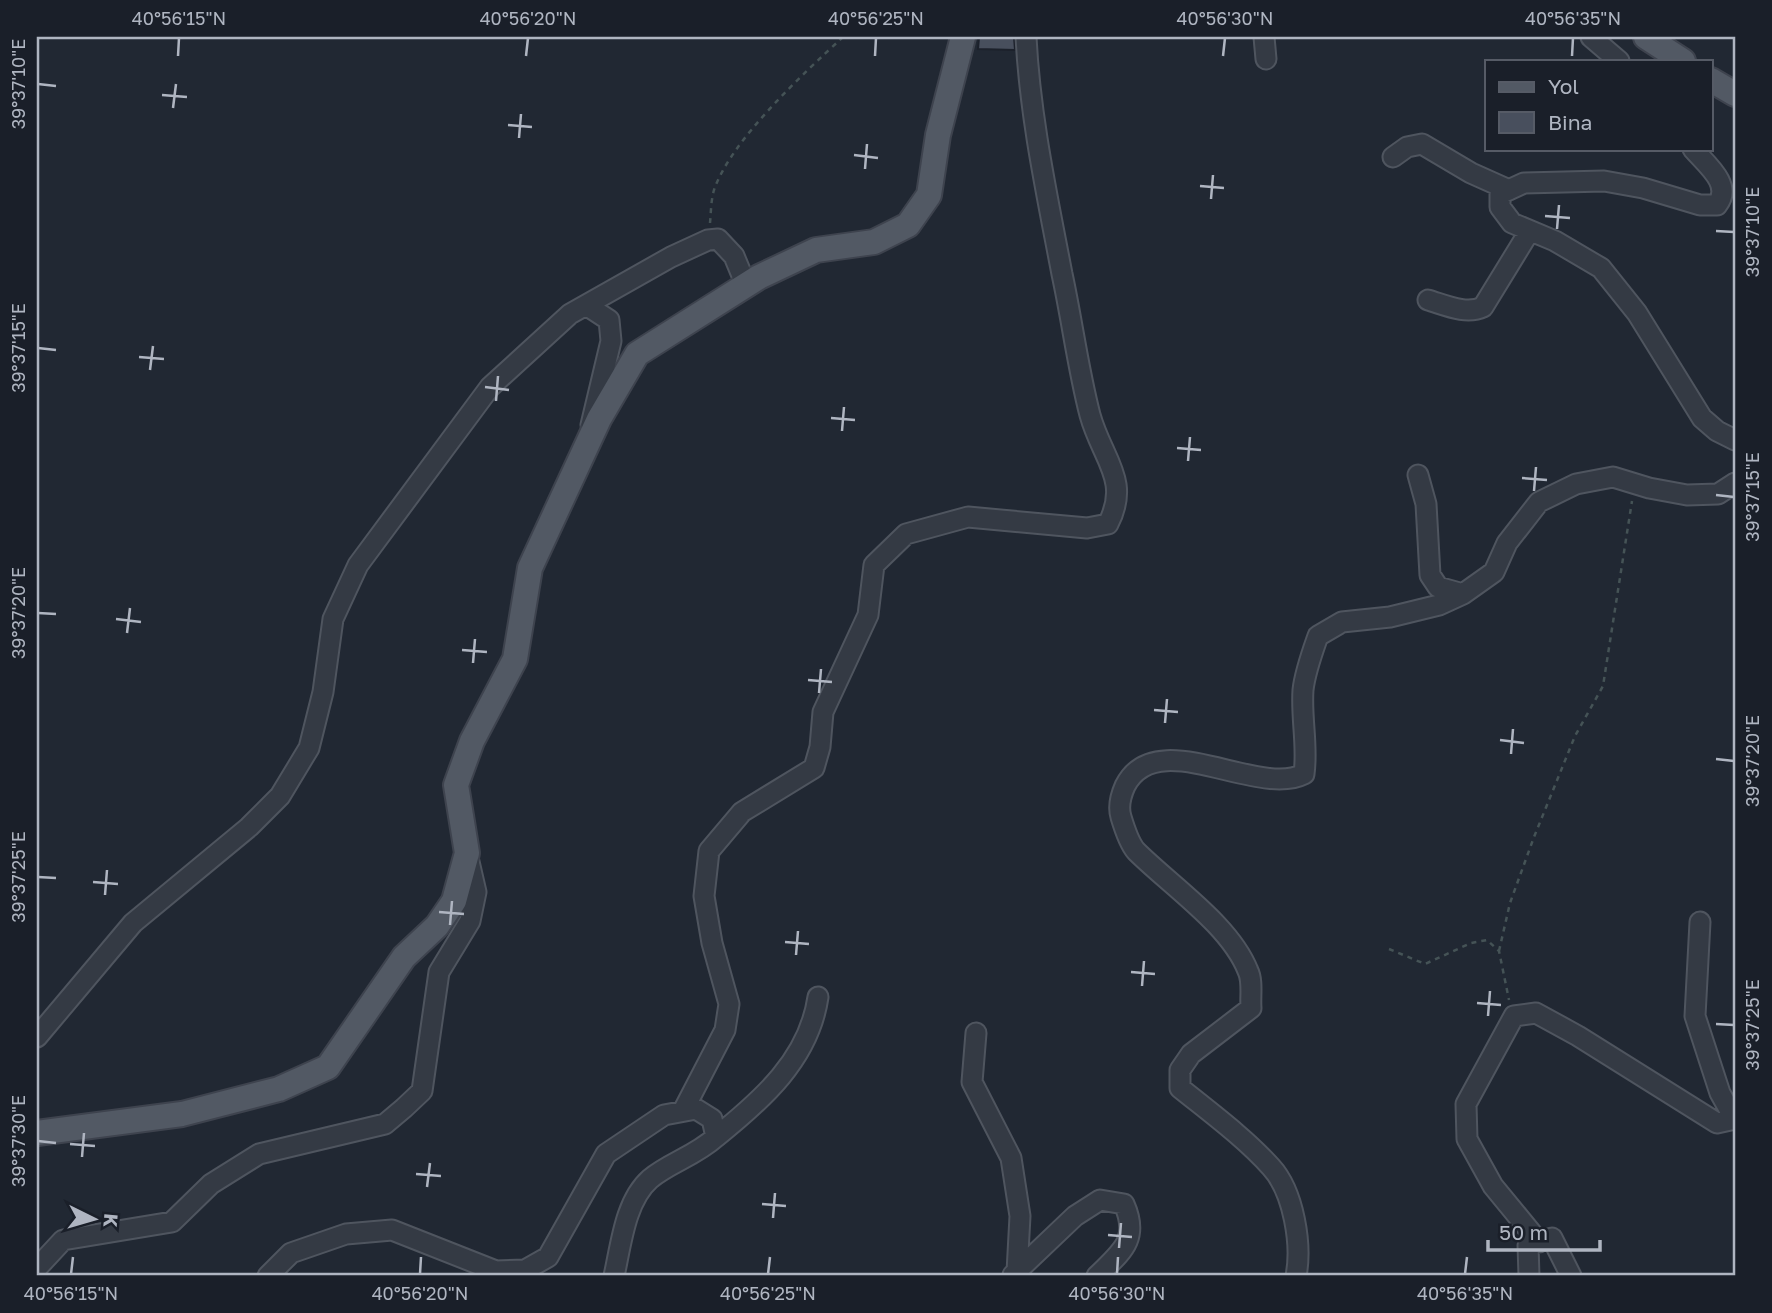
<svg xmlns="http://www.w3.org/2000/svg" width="1772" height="1313" viewBox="0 0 1772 1313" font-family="'Golos Text',sans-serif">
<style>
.building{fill:#484f5d;stroke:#1c212b;stroke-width:2}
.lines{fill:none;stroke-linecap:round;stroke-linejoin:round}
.minor-casing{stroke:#4f555f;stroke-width:23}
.major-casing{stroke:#3e434e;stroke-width:28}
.path{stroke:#455356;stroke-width:2.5;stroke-dasharray:5 5;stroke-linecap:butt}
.minor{stroke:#343a44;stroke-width:19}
.major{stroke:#525964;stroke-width:24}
.ticks{fill:none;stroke:#afb5c1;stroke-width:2.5}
.neatline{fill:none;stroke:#afb5c1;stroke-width:2.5}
.ticks-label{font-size:18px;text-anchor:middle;fill:#afb5c1}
</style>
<rect width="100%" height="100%" fill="#212833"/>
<path class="building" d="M979,37H1014L1015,50L978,49Z"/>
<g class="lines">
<defs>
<path id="minor" d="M1264,37L1266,59
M1591,37L1619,61
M1693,149C1707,165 1733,185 1717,205H1700L1643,188L1604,181L1524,183L1500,194V207L1512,223L1555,241L1601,268L1637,313L1702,418L1717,431L1735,440
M1393,157L1407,147L1422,144L1471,173L1509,190
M1428,300C1445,305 1466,315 1483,307L1529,232
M586,305L609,320L611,341L591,425
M1418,475L1426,504L1430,575L1438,587L1463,594
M1700,922L1695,1016L1720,1093L1735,1120
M976,1033L972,1082L1011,1158L1020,1216L1017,1272
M37,1037L133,923L249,827L280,796L309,748L323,692L333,619L358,565L490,387L570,314L671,257L708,240L718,239L734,256L746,285
M683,1111L725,1030L729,1004L712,943L704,896L709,851L742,812L814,768L820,747L823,712L868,615L874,565L906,534L968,517L1087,528L1108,524C1131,480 1102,459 1090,415C1078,369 1072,320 1062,274C1047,195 1030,117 1026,37
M716,1137C762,1100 809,1059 818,997
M1539,1242L1493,1186L1467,1139L1466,1104L1514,1016L1536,1013L1578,1036L1717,1123L1735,1119
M37,1268L63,1240L172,1222L211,1184L259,1154L385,1124L404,1108L422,1091L439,972L470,921L476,892L467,853
M1013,1275L1075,1216L1100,1200L1124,1204C1140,1240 1121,1252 1097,1276
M268,1276L291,1253L346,1234L392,1230L496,1271L525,1270L548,1257L606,1154L664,1115L696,1109L712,1119L716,1137C695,1156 669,1163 650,1179C625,1201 621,1245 614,1276
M1296,1276C1302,1245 1294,1192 1271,1167C1245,1138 1211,1113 1180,1088V1070L1191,1054L1251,1008C1250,997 1253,981 1248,971C1230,925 1171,886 1136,851C1129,843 1124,827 1121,817C1118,807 1121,795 1125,786C1156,724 1257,798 1304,774C1308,746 1301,719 1303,690C1305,672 1312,653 1318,636L1342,622L1390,617L1439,605L1463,594L1494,572L1507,543L1539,502L1576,484L1613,477L1649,488L1687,495L1718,494L1735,483
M1529,1276L1528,1245L1552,1238L1571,1276"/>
<path id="major" d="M1646,37L1683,61
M1711,80L1735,94
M37,1133L182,1114L279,1089L328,1067L404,957L437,926L454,901L467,853L456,785L472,741L515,659L530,568L599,419L637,354L759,277L816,250L874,242L908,225L929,195L938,135L963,37"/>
</defs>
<use href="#minor" class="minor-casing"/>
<use href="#major" class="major-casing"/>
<path class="path" d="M710,223C711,212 711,200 714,190C731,140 804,73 843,37
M1389,949L1425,964L1471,943L1487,940L1499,951L1509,1000
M1499,951L1510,903L1534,837L1575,736L1603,686L1632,501"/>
<use href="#minor" class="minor"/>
<use href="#major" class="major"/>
</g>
<path class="ticks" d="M178,56L179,38M526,56L528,38M875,56L876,38M1223,56L1225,38M1572,56L1573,38M38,84L56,86M162,95L187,97M173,108L176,84M508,125L532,127M519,138L521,114M854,155L878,158M865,169L867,144M1200,186L1224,188M1211,199L1213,175M1545,216L1570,218M1557,229L1559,205M1716,231L1734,232M38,348L56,350M139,357L164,359M150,370L153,346M485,387L509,390M496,401L498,376M831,418L855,420M842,431L844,407M1177,448L1201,450M1188,461L1190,437M1522,478L1547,480M1534,491L1536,467M1716,495L1734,497M38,613L56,614M116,619L141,622M127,633L130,608M462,650L487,652M473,663L475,639M808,680L832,682M819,693L821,669M1154,710L1178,712M1165,723L1167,699M1500,740L1524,743M1511,754L1513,729M1716,759L1734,761M38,877L56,878M93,882L118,884M105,895L107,870M439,912L464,914M450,925L452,901M785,942L809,944M796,955L798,931M1131,972L1155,974M1142,986L1144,961M1477,1003L1501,1005M1488,1016L1490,991M1716,1024L1734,1025M38,1141L56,1143M70,1144L95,1146M82,1157L84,1133M416,1174L441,1176M427,1187L430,1163M762,1204L786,1206M773,1218L775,1193M1108,1235L1132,1237M1119,1248L1121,1223M71,1274L73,1257M420,1274L421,1257M768,1274L770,1257M1117,1274L1118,1257M1465,1274L1467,1257"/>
<rect width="1772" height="1313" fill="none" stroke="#1a1f29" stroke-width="77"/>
<rect x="1485" y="60" width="228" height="91" fill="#1a1f29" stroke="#565b66" stroke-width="2"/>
<rect x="1499" y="82" width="35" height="10" fill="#525964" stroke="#565b66" stroke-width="2"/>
<text x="1548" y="94" font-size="21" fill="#afb5c1">Yol</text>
<rect x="1499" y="112" width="35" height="21" fill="#484f5d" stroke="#565b66" stroke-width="2"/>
<text x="1548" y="130" font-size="21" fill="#afb5c1">Bina</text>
<g transform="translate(94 1219) rotate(95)" stroke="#1a1f29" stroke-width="5" paint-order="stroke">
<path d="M0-5L12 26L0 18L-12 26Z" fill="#afb5c1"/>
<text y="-10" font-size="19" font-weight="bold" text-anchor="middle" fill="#afb5c1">K</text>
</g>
<path d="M1488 1240v10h112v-10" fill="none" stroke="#afb5c1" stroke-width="3.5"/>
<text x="1499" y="1240" font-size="21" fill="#afb5c1" stroke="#1a1f29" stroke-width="5" paint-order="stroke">50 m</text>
<rect x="38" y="38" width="1696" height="1236" class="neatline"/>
<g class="ticks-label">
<text x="179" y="25">40°56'15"N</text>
<text x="528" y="25">40°56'20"N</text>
<text x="876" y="25">40°56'25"N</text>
<text x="1225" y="25">40°56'30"N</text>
<text x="1573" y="25">40°56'35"N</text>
<text transform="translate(19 84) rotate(-90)" y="6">39°37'10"E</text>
<text transform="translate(1753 232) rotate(-90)" y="6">39°37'10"E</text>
<text transform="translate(19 348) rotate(-90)" y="6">39°37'15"E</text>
<text transform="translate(1753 497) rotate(-90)" y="6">39°37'15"E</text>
<text transform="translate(19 613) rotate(-90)" y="6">39°37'20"E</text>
<text transform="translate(1753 761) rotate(-90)" y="6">39°37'20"E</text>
<text transform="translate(19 877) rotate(-90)" y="6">39°37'25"E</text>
<text transform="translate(1753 1025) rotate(-90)" y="6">39°37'25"E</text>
<text transform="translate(19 1141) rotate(-90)" y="6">39°37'30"E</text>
<text x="71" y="1300">40°56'15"N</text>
<text x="420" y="1300">40°56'20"N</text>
<text x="768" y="1300">40°56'25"N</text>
<text x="1117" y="1300">40°56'30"N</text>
<text x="1465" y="1300">40°56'35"N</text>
</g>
</svg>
